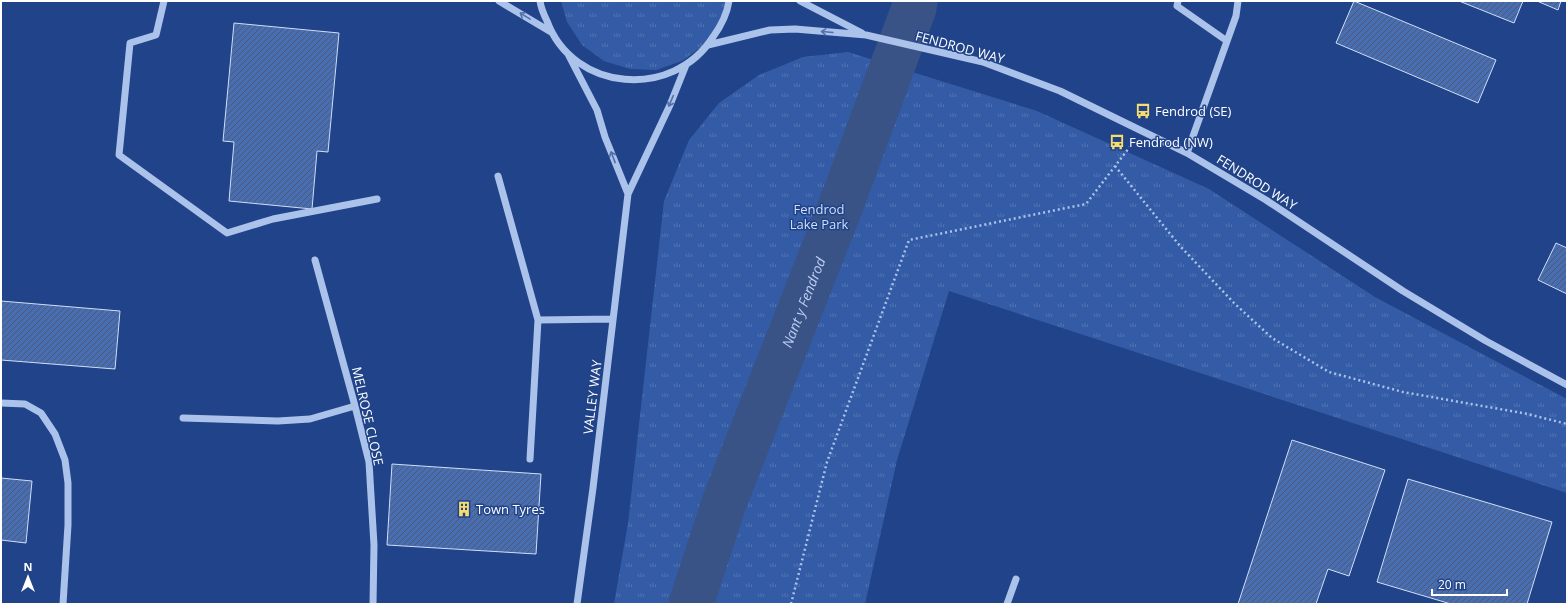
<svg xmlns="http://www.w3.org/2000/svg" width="1568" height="605" viewBox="0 0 1568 605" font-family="'Open Sans',sans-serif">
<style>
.grass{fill:url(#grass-tufts)}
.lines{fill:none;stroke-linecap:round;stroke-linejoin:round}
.river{stroke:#395386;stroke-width:45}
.building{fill:url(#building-hatch);stroke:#d0def8}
.path{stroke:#abc2eb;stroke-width:2.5;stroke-dasharray:2 3;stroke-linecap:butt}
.minor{stroke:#abc2eb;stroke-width:7}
.oneway{stroke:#516fab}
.labels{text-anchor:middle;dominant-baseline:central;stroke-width:3;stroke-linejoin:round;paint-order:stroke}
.street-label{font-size:13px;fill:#fff;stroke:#204389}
.poi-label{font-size:13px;fill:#fff;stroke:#204389;text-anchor:start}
.park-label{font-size:13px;fill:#d0def8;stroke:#204389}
.water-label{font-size:14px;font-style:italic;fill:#b7ccf2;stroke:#204389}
</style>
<defs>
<pattern id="grass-tufts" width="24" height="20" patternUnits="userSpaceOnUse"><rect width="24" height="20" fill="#345ca6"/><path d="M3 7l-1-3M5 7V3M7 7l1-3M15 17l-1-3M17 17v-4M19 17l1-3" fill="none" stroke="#5274b3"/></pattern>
<pattern id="building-hatch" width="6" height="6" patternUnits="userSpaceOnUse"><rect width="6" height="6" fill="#496db1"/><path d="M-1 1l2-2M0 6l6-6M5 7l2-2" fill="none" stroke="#4b5974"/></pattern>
</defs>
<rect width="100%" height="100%" fill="#204389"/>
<path class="grass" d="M561,1H726L719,24L704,45L682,61L656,70L630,69L604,61L582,45L567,22Z
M848,52L1037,111L1209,189L1375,297L1567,399V493L949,291L897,460L865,604H614L628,523L664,201L689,140L719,103L759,75L803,57Z"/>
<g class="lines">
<path class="river" id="s1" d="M691,604L724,503L841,205L914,8L915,1"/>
</g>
<path class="building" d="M1354,1L1496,60L1478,103L1336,43Z
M1459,1H1523L1514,23Z
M1537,1H1561L1558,10Z
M234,23L339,33L328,152L317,151L312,209L229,201L234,142L223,141Z
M1556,243L1567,248V294L1538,280Z
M1,301L120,311L115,369L1,360Z
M1292,440L1385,470L1349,576L1328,569L1316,604H1238Z
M392,464L541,474L536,554L387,545Z
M1,478L32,481L26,543L1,540Z
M1408,479L1552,522L1527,604H1451L1377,582Z"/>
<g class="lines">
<path class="path" d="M1115,166L1180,246L1234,303L1272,338L1329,372L1403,392L1528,414L1567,424
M791,604L827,462L909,240L1086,204L1132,144"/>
<path class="minor" d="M164,1L156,35L130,43L119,155L227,233L273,219L377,199
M499,1L551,32
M540,1C541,8 544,15 547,21C573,92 673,100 713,37C721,26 727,14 729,1
M800,1L862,33
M1178,1L1177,6L1227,41
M708,45L770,30L795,29L866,35L983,62L1060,91L1187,153L1266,200L1403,291L1486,341L1567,385
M569,56L597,110L605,137L628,194
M1187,153L1236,16L1238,1
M498,176L538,320L530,459
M315,260L355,406L369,462L374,545L373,604
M538,320L613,319
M1,403L25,404L41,413L55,434L65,460L68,483V525L63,604
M183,418L278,421L310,419L355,406
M577,604L593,488L628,194L670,105L686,65
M1007,604L1016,579"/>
</g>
<defs><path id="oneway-shaft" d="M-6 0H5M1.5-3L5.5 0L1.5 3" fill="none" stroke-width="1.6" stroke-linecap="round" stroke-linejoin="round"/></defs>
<g class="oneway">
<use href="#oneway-shaft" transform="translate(525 16) rotate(-149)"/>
<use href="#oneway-shaft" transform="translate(827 32) rotate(-175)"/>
<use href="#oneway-shaft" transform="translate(671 101) rotate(113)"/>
<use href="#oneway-shaft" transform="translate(613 157) rotate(-111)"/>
</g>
<defs>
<symbol id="bus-bare" viewBox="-9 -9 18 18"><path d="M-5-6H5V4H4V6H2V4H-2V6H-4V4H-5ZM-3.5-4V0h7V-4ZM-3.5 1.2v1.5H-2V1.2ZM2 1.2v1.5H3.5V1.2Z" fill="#f8dd6c" stroke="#204389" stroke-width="2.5" paint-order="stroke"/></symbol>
<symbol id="building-bare" viewBox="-9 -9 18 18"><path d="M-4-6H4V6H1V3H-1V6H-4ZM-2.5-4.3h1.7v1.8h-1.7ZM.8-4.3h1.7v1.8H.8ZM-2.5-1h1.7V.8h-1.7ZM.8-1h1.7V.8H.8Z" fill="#f8dd6c" stroke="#204389" stroke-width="2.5" paint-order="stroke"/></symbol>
</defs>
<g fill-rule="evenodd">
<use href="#bus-bare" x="1132" y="100" width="22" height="22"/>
<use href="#bus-bare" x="1106" y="131" width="22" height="22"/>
<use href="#building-bare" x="453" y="498" width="22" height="22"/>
</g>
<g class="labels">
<g class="street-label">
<text transform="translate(960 47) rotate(15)">FENDROD WAY</text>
<text transform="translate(1257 182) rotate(32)">FENDROD WAY</text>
<text transform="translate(592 397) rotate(-83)">VALLEY WAY</text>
<text transform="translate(368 416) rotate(77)">MELROSE CLOSE</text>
</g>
<g class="poi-label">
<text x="1155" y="111">Fendrod (SE)</text>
<text x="1129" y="142">Fendrod (NW)</text>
<text x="476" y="509">Town Tyres</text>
</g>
<g class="park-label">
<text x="819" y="209">Fendrod<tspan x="819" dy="15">Lake Park</tspan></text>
</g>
<g class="water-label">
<text stroke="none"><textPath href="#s1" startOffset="322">Nant y Fendrod</textPath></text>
</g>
</g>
<rect width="1568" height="605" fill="none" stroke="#ffffff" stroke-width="4"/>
<g transform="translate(28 577)" stroke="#204389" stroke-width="3" paint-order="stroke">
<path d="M0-3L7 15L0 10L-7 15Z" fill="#ffffff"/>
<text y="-6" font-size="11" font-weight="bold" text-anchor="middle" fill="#ffffff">N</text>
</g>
<path d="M1432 589v6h75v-6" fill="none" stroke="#ffffff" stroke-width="2"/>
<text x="1438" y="589" font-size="12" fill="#ffffff" stroke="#204389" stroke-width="3" paint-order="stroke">20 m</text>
</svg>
